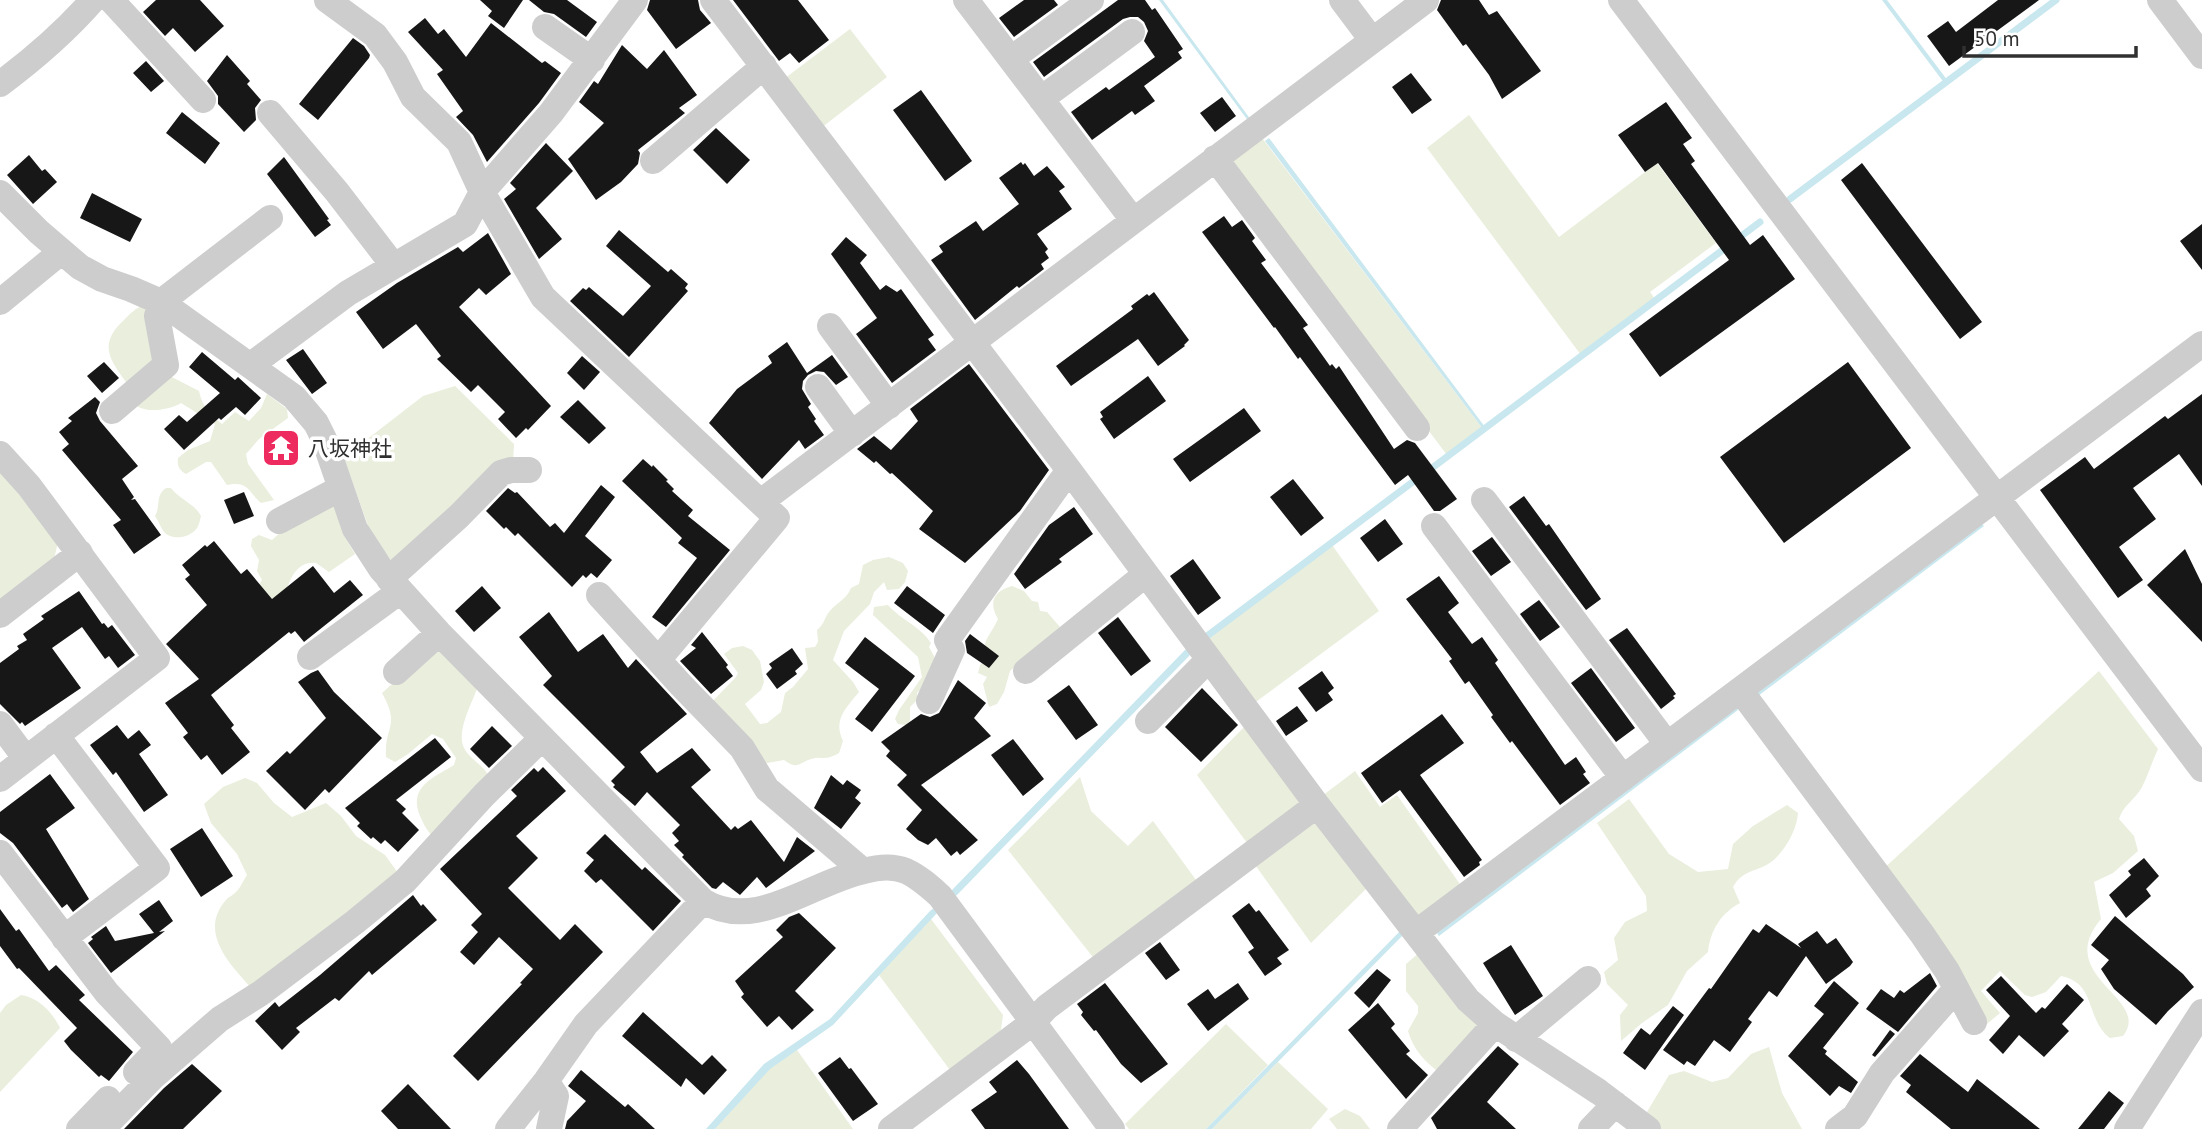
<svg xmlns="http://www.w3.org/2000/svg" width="2202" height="1129" viewBox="0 0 2202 1129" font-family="'PT Sans','Noto Sans JP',sans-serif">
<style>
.green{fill:#e9eedd}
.water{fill:#c9e7ee}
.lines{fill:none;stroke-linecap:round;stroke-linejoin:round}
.stream{stroke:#c9e7ee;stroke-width:7}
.building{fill:#171717}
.minor{stroke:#cdcdcd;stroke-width:26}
.labels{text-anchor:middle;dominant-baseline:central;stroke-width:7;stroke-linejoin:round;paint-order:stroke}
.poi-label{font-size:21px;fill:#303030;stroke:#fff;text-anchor:start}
</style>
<rect width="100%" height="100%" fill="#fff"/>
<path class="green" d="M850,29L887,77L821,128L784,79Z
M1469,115L1559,237L1657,163L1716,243L1650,292L1655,299L1581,355L1427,148Z
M1259,134L1483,429L1447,455L1225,160Z
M142,306L149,310L159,363L126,382C108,358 99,343 124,320C130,314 134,309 142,306Z
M166,374L199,391C202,406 210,415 222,424L235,412L249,421L261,408L267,394L287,409L288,418L259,439L246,454L248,464L274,500L261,503C247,490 248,481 227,485L211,462H206L186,474C179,470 177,466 178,458L188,450L210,441L215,424L181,403C170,410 142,415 133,402Z
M455,386L514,444L513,463L396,567L370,531L342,453L370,437L423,396Z
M0,470L58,542L54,559L0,601Z
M166,488H171C180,500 194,503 201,516C200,520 199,525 197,528C190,538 172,541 164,532C161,528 158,520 155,516C161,506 155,495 166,488Z
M332,501L345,537L355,554L329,572L316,563C299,561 291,576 287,589L272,600L251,598L262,580L257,571L259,560L251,546L252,539L259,535L272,540L283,530Z
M1332,545L1379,611L1253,704L1204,641Z
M889,557L903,563L908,571L905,582L899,589L887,590L884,582L874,592L870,604L844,631L833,660L853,682L859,692C845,709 833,720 843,741L839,753C823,762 823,755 811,759C798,763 798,770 784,760L762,764L710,704L736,677L738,673L724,654L732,648L743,646L752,650L760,661L764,682L761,690L745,704L760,724L767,723L781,712L785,693L793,687L808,669L805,648L815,647L818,642L817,630C824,624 823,622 827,615C833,604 846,601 851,588L859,584L863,565L873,560Z
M1012,586L1024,591L1032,601L1038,602L1040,611L1047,612L1060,627L1010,671L1004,692L997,704L989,707L983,684L987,677L978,673L980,665L984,661C983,636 989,639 998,619C988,602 994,591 1012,586Z
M888,605C901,620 920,626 931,643L929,647L935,658C931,669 926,685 917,693V700L910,707V721L906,725L898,724L895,719L899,710L922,677L918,657L873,615L874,607Z
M435,646L477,689C471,705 456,732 464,748C469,758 481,764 487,773V782L436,839C428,833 424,825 420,816C408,787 433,778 454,765L456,758L443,739L432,734L408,754L395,762L386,757C384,726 401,727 382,693Z
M2099,671L2158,749C2152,762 2148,775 2142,787C2135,800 2123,805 2119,819L2134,836L2138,851L2113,873L2094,882L2101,919C2052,977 2153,998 2123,1036L2110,1038C2085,1019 2097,983 2061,976L2046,992L2032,997L2025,995L2000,971L1981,991L2000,1013L1987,1024L1979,1021L1881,871Z
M1248,723L1305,798L1250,847L1197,775Z
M1355,771L1380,807L1397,795L1462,887L1417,916L1322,796Z
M1080,777L1091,811L1128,846L1153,821L1199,884L1096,961L1008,850Z
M245,778L257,783L274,803L292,817L326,803L341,816L356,836L385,855L401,877L253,990C232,966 197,933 226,900C228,897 232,896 235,893C240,889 243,881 247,875L237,854L211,823L204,804L223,787Z
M1629,799L1669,854L1698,872L1728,869L1733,844L1753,826L1787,805L1798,813C1797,830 1784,854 1768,864C1754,872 1742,871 1733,887L1740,903C1721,913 1710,931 1708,952L1687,971L1668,1005L1642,1023L1621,1041L1620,1015L1628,1005L1607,984L1604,972L1618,960L1614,938L1625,922L1647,911L1646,896L1597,823Z
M1312,819L1370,885L1311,943L1253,862Z
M931,919L1003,1015L1001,1030L950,1070L879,975Z
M1420,952L1485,1027L1442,1074C1426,1064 1413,1049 1408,1031L1418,1013V1006L1406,991V964Z
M21,995C38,997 53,1013 60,1028L0,1092V1013L6,1005Z
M1226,1024L1268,1065L1206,1129H1129L1125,1124Z
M1769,1047L1782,1093L1802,1129H1659L1644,1117L1669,1075L1684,1071L1712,1082L1728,1078L1751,1054Z
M797,1050L853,1129H715L769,1069Z
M1278,1062L1328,1109L1311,1129H1212Z
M1345,1109L1360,1116L1370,1129H1337L1329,1119Z"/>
<path class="water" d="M1159,0H1163L1251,120L1249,122Z
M1882,0H1887L1948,81L1945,84Z
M1269,138L1485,427L1483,429L1265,141Z
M1982,524L1984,526L1758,696L1756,693Z
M1736,706L1738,710L1439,936L1437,933Z
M955,891L937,913L833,1025L770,1069L715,1129H706L764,1064L830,1019L930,911Z
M1403,928L1406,932L1212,1129H1206Z"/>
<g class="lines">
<path class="stream" d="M1790,199L2056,0
M1428,471L1760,222
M1207,636L1418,478
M955,892L1187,653"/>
</g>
<path class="building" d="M156,0H200L224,26L195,52L173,28L165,36L143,12Z
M480,0H523L504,28L488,16L492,11Z
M529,0H567L597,22L586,37L554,14L544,12Z
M650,0H698L700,10L711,23L676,49L647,10Z
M733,0H798L829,40L799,63L790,53L779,61Z
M1024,0H1054L1058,5L1014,37L999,18Z
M1118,0H1145L1152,10L1155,8L1183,49L1178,52L1182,58L1144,86L1155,101L1135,115L1132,111L1092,140L1071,112L1106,87L1109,90L1155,57L1144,41L1148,31L1144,22L1138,17H1130L1123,19L1044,77L1033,62Z
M1441,0H1479L1489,15L1497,11L1541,71L1502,99L1489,75L1466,44L1463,46L1437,10Z
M1998,0H2039L1949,66L1927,36L1948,21L1956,32Z
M425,18L438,34L444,29L466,57L491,23L542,63L545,61L561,73L539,103L487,162L473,135L456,117L463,111L437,74L443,70L408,32Z
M353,38L364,46L370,55L369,58L318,120L299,104Z
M622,45L647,69L664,50L697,95L679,108L685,113L638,150L640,153L638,164L621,182L596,200L568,159L604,123L579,102L594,81L598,84Z
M227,55L250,81L247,84L261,100L255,108L256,120L244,132L218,104V96L207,81Z
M146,61L164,81L151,92L133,73Z
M1411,73L1432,100L1412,114L1392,87Z
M921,90L972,161L945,181L893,110Z
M1222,97L1236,116L1215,132L1200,113Z
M1666,102L1692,138L1683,144L1695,161L1691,164L1750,245L1763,235L1795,279L1660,377L1629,334L1729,260L1658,163L1645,172L1618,135Z
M182,112L220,143L205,164L166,133Z
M716,128L750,160L727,184L693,150Z
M546,143L573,171L536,208L562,239L539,259L504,199L516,189L510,183Z
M29,155L42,171L45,169L57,182L33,204L7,175Z
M284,157L329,219L327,220L331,225L315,237L267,174Z
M1021,162L1023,165L1025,163L1034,176L1047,166L1065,187L1059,191L1072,209L1037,234L1048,249L1045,252L1049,258L1041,264L1044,269L1019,288L1017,286L975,320L931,260L943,252L939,246L976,221L983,231L1019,204L999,178Z
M1862,163L1982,322L1960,339L1841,180Z
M92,193L142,219L130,242L80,218Z
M1224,216L1232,227L1242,220L1255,238L1252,241L1266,260L1261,263L1308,325L1303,328L1330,366L1332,364L1336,369L1339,366L1394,449L1407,440L1415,443L1457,499L1440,511H1434L1408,475L1395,485L1300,357L1298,359L1275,327L1274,328L1202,232Z
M2202,224V270L2180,241Z
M619,230L668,272L671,269L688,284L685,288L688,291L629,357L570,301L583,288L586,290L589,287L623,316L651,286L606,246Z
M488,233L511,274L486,295L479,288L459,307L551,406L528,430L526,428L516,438L498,419L505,412L478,385L471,392L437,359L441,356L416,324L383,349L356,312L397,283L458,247L463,252Z
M846,237L867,255L860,263L880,290L886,285L897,292L901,289L934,335L928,339L936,350L892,383L856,334L877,318L831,254Z
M1154,292L1189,340L1184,345L1185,346L1158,366L1138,339L1071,386L1056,366L1133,309L1131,306L1147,294L1149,296Z
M787,342L807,373L832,355L848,377L836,385L824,372L816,371L808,375L803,381L802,389L811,404L808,407L816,419L814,421L824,435L805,449L799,440L762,479L709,423L737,389L772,363L768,356Z
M303,349L327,383L312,394L286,360Z
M202,352L235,380L238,377L261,398L245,415L236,407L221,420L219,418L184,450L164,429L179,415L187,422L220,393L189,367Z
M582,356L600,372L584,390L567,373Z
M104,362L119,378L102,393L87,376Z
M1848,362L1911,448L1784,543L1720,457Z
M969,364L1049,470L1020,511L965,563L919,529L933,511L892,473L890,474L876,461L874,463L857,449L874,436L891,450L918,421L910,409Z
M1148,376L1166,401L1114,439L1100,419L1103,417L1100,412Z
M2202,394V486L2179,454L2133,488L2156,519L2119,547L2143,580L2118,598L2040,490L2085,457L2094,469L2165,416L2168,419Z
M95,397L100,402L96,413L100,421L138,466L122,479L134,497L131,500L135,499L161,535L134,554L113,525L121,520L62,450L69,444L59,432L72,421L68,418Z
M578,400L606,428L589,444L560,417Z
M1244,408L1261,431L1190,482L1173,459Z
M282,432L295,452L280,463L266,444Z
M643,459L652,467L653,465L668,480L666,481L674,489L672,491L693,510L688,516L730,550L666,627L652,617L697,558L678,543L682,538L622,481Z
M1293,479L1324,518L1301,536L1270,497Z
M601,485L615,497L585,536L612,560L597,578L591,573L586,578L583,575L572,587L518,533L515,536L506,527L504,529L486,511L508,488L515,493L517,492L550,527L555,523L564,533Z
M244,492L254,516L234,524L224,500Z
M1524,496L1546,526L1549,524L1601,599L1586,610L1509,507Z
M1074,507L1093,534L1059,559L1062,562L1025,589L1014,574L1049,525Z
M1385,519L1403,544L1378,562L1360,538Z
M1492,537L1511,562L1491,576L1472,551Z
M214,541L241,574L247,569L272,599L313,566L334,593L350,580L363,595L304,642L295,631L291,634L289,632L211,695L234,725L231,728L250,752L222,775L207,755L201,760L183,737L188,733L165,703L199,679L166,644L207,605L185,579L190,575L182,565L205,545L207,547Z
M2185,549L2202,584V642L2147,585Z
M1193,559L1221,598L1198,615L1170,576Z
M1439,576L1459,603L1448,612L1472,644L1482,637L1498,660L1495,663L1565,765L1576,757L1586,772L1583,774L1590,783L1560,805L1512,741L1510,743L1491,717L1493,715L1469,681L1465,684L1449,661L1452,659L1406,599Z
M482,586L501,608L474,632L455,611Z
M907,586L945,615L933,633L894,603Z
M79,591L102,624L104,623L108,628L112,625L135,655L118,668L109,656L105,659L82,627L52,648L81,688L25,726L22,722L20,724L0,704V663L19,649L17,646L27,640L23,634L44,619L41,616Z
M1539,600L1560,627L1540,641L1520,614Z
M549,612L578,652L603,634L628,668L636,659L687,714L640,752L657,773L692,748L711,770L691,787L731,830L735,826L738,829L751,820L784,862L797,837L815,851L766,888L757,877L740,895L723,882L716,889L712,888L682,857L684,855L674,845L679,841L672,833L680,825L647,792L635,806L613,787L615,785L611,781L625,767L543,685L552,676L519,637Z
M1118,617L1151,661L1131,676L1098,633Z
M1627,628L1676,694L1673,696L1675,698L1661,709L1609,640Z
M702,632L728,665L726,667L733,676L711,694L680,661L696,648L691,645Z
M970,634L999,656L989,668L967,653L965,641Z
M865,637L915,676L872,732L855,719L879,689L845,663Z
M792,648L803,664L795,671L797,674L777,689L766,674L772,668L769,664Z
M1591,668L1635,728L1616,742L1571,683Z
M318,670L334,692L382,738L329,793L325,789L305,810L266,771L287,751L290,754L326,718L298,682L311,673Z
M1322,671L1334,688L1328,693L1333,700L1316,712L1298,688Z
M958,680L986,703L974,718L991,736L921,785L978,840L960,855L957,851L951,856L936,838L928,845L918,840L906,829L922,810L897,785L907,775L886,756L890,751L881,742L921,714L930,717L939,713Z
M1069,685L1098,725L1076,740L1047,701Z
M1202,688L1238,725L1201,762L1165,727Z
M1297,706L1308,721L1286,736L1276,721Z
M1442,714L1464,743L1420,775L1482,860L1479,862L1480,865L1464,877L1400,790L1382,803L1361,773Z
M117,725L128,739L139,730L151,745L139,754L168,795L144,812L116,772L113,775L90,745Z
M492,726L512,746L489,768L470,749Z
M435,738L451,757L396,800L406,809L402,813L419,830L398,852L385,840L381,844L373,837L371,839L357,826L360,823L345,808Z
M1013,739L1044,779L1023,796L991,755Z
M543,767L566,791L516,836L538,858L508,888L560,940L575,924L603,952L478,1081L453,1056L522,984L520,983L533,969L499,937L474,965L460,952L478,932L471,925L482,914L440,869L517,796L511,790L534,768L538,772Z
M50,774L75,808L46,829L89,899L73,912L67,904L62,908L13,843L0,833V812Z
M831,775L843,785L847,780L861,790L855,798L861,803L841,829L814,808Z
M202,828L233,876L201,897L170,849Z
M605,834L642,870L645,867L681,901L653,931L601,879L596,883L584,871L594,860L586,853Z
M2144,858L2159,876L2146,889L2151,896L2126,918L2109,895L2131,875L2128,871Z
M413,895L421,906L423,904L437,920L372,975L369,971L339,1001L335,998L296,1028L300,1032L282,1050L255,1021L275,1002L279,1007L320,975Z
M159,900L173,921L159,932L165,931L111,973L88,943L93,939L91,937L106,926L115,941L154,933L139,914Z
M1249,903L1256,912L1259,910L1289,950L1277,958L1282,964L1265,976L1248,952L1254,948L1232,916Z
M0,909L16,931L19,929L49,971L56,965L85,995L79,1000L133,1052L109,1081L101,1075L99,1077L71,1050L64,1041L77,1028L19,968L17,969L0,946Z
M799,913L836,948L795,991L814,1010L792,1030L779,1016L767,1027L741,997L744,994L735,981L783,937L776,930L789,917Z
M2115,916L2183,974L2194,987L2168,1011L2156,1025L2114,989L2101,969L2109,960L2091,945Z
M1766,924L1801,948L1798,944L1817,931L1827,944L1836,938L1853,962L1850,966L1826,984L1806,956L1777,997L1769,991L1748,1019L1752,1022L1730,1052L1714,1040L1695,1066L1687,1061L1684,1065L1663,1050L1709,988L1711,989L1753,929L1759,933Z
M1160,942L1180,970L1166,980L1145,953Z
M1511,945L1543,996L1515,1015L1483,963Z
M1377,969L1391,980L1369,1008L1354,993Z
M1930,973L1937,986L1898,1032L1866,1009L1881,989L1894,998L1900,990L1904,993Z
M2001,976L2036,1013L2042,1007L2045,1009L2067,984L2084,1000L2062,1024L2069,1031L2044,1057L2019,1035L2003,1054L1989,1040L2010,1016L1986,990Z
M1834,981L1859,1003L1823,1048L1827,1051L1825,1054L1858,1082L1851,1093L1839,1086L1830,1096L1788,1056L1824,1014L1814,1006Z
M1105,983L1168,1064L1141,1083L1121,1064L1096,1030L1094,1031L1081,1015L1083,1012L1077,1004Z
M1238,983L1249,999L1208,1031L1187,1004L1208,989L1215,999Z
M1378,1003L1395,1024L1391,1028L1410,1051L1406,1054L1428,1075L1406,1099L1348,1030Z
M1673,1006L1684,1015L1645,1070L1623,1053L1641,1028L1650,1035Z
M643,1012L702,1065L712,1055L727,1070L704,1095L686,1078L681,1087L622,1036Z
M1890,1030L1895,1034L1875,1057L1872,1055Z
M1498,1046L1519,1064L1487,1102L1516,1129H1437L1431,1118Z
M1920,1054L1968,1092L1977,1079L2040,1129H1951L1906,1092L1911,1085L1900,1076Z
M840,1057L849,1069L851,1068L878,1104L853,1121L818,1073Z
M1017,1060L1029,1074L1069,1129H985L971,1110L997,1092L989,1082Z
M192,1064L222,1091L183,1129H124L164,1088Z
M581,1070L625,1107L628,1104L655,1129H565L567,1121L586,1101L568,1086Z
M408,1084L451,1129H398L381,1111Z
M2109,1091L2124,1103L2104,1129H2078Z"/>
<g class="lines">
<path class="minor" d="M111,0L203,100
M327,0L375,35L395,62L413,97L459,142L482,192L543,297L777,518L659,659
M713,0L1069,470L1317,805L1468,1000L1495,1024L1599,1092L1648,1129
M966,0L1133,220
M1342,0L1372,40
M1621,0L2202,769
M2160,0L2202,56
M545,27L592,60
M1011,59L1091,0
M0,84C35,58 65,32 93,0
M1041,99L1132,32
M270,113L337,192L393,265
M1215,158L1417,428
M653,161L764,66
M0,193L39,232L80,267L102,279L131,289L161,302L294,397L316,423L324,439L355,529L381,569L439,633L703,901C755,933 812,882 864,871C878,867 892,865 906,871C919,877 930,887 940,896L1112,1129
M0,302L61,252
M830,326L889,406
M251,365L348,293L465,224L482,192L551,113L635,0
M818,387L852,434
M112,411L166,365L157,316L161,302L270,218
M0,454L29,486L157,658L0,779
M1484,500L1667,744
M762,501L1426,0
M279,521L341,488
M1434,526L1623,778
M389,579L459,516L501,473L511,470H529
M599,595L681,685L742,748L767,789L863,871
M0,615L80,553
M310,657L399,592
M1026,671L1146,574
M396,672L439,633
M1740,690L1922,934L1947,971L1974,1022
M929,701L952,650L947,640L1069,470
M1148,721L1208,660
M0,724L26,759
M56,735L157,868L64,938
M0,853L107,993L159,1048L136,1072
M1417,932L2202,344
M1516,1039L1588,979
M546,1081L556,1096L549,1129
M79,1129L108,1099
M102,1129L153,1077L220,1019L261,993L355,922L405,881L484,795L542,738
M508,1129L546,1081L586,1024L703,901
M891,1129L1032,1023L1047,1007L1317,805
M1400,1129L1495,1024
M1591,1129L1615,1104
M1838,1129L1855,1116L1882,1073L1956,989
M2127,1129L2202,1012"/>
</g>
<defs>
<symbol id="temple-square" viewBox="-11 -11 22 22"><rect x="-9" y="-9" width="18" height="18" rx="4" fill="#ee2b5e" stroke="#fff"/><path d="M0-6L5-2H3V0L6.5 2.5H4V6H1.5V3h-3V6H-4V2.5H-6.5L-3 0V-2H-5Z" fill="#fff"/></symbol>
</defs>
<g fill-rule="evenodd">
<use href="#temple-square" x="259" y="426" width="44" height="44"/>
</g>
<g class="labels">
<g class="poi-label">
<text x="308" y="448">八坂神社</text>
</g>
</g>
<path d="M1964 46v10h172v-10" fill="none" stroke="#303030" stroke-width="3.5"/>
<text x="1974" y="46" font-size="21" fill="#303030" stroke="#ffffff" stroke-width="5" paint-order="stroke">50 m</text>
</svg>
